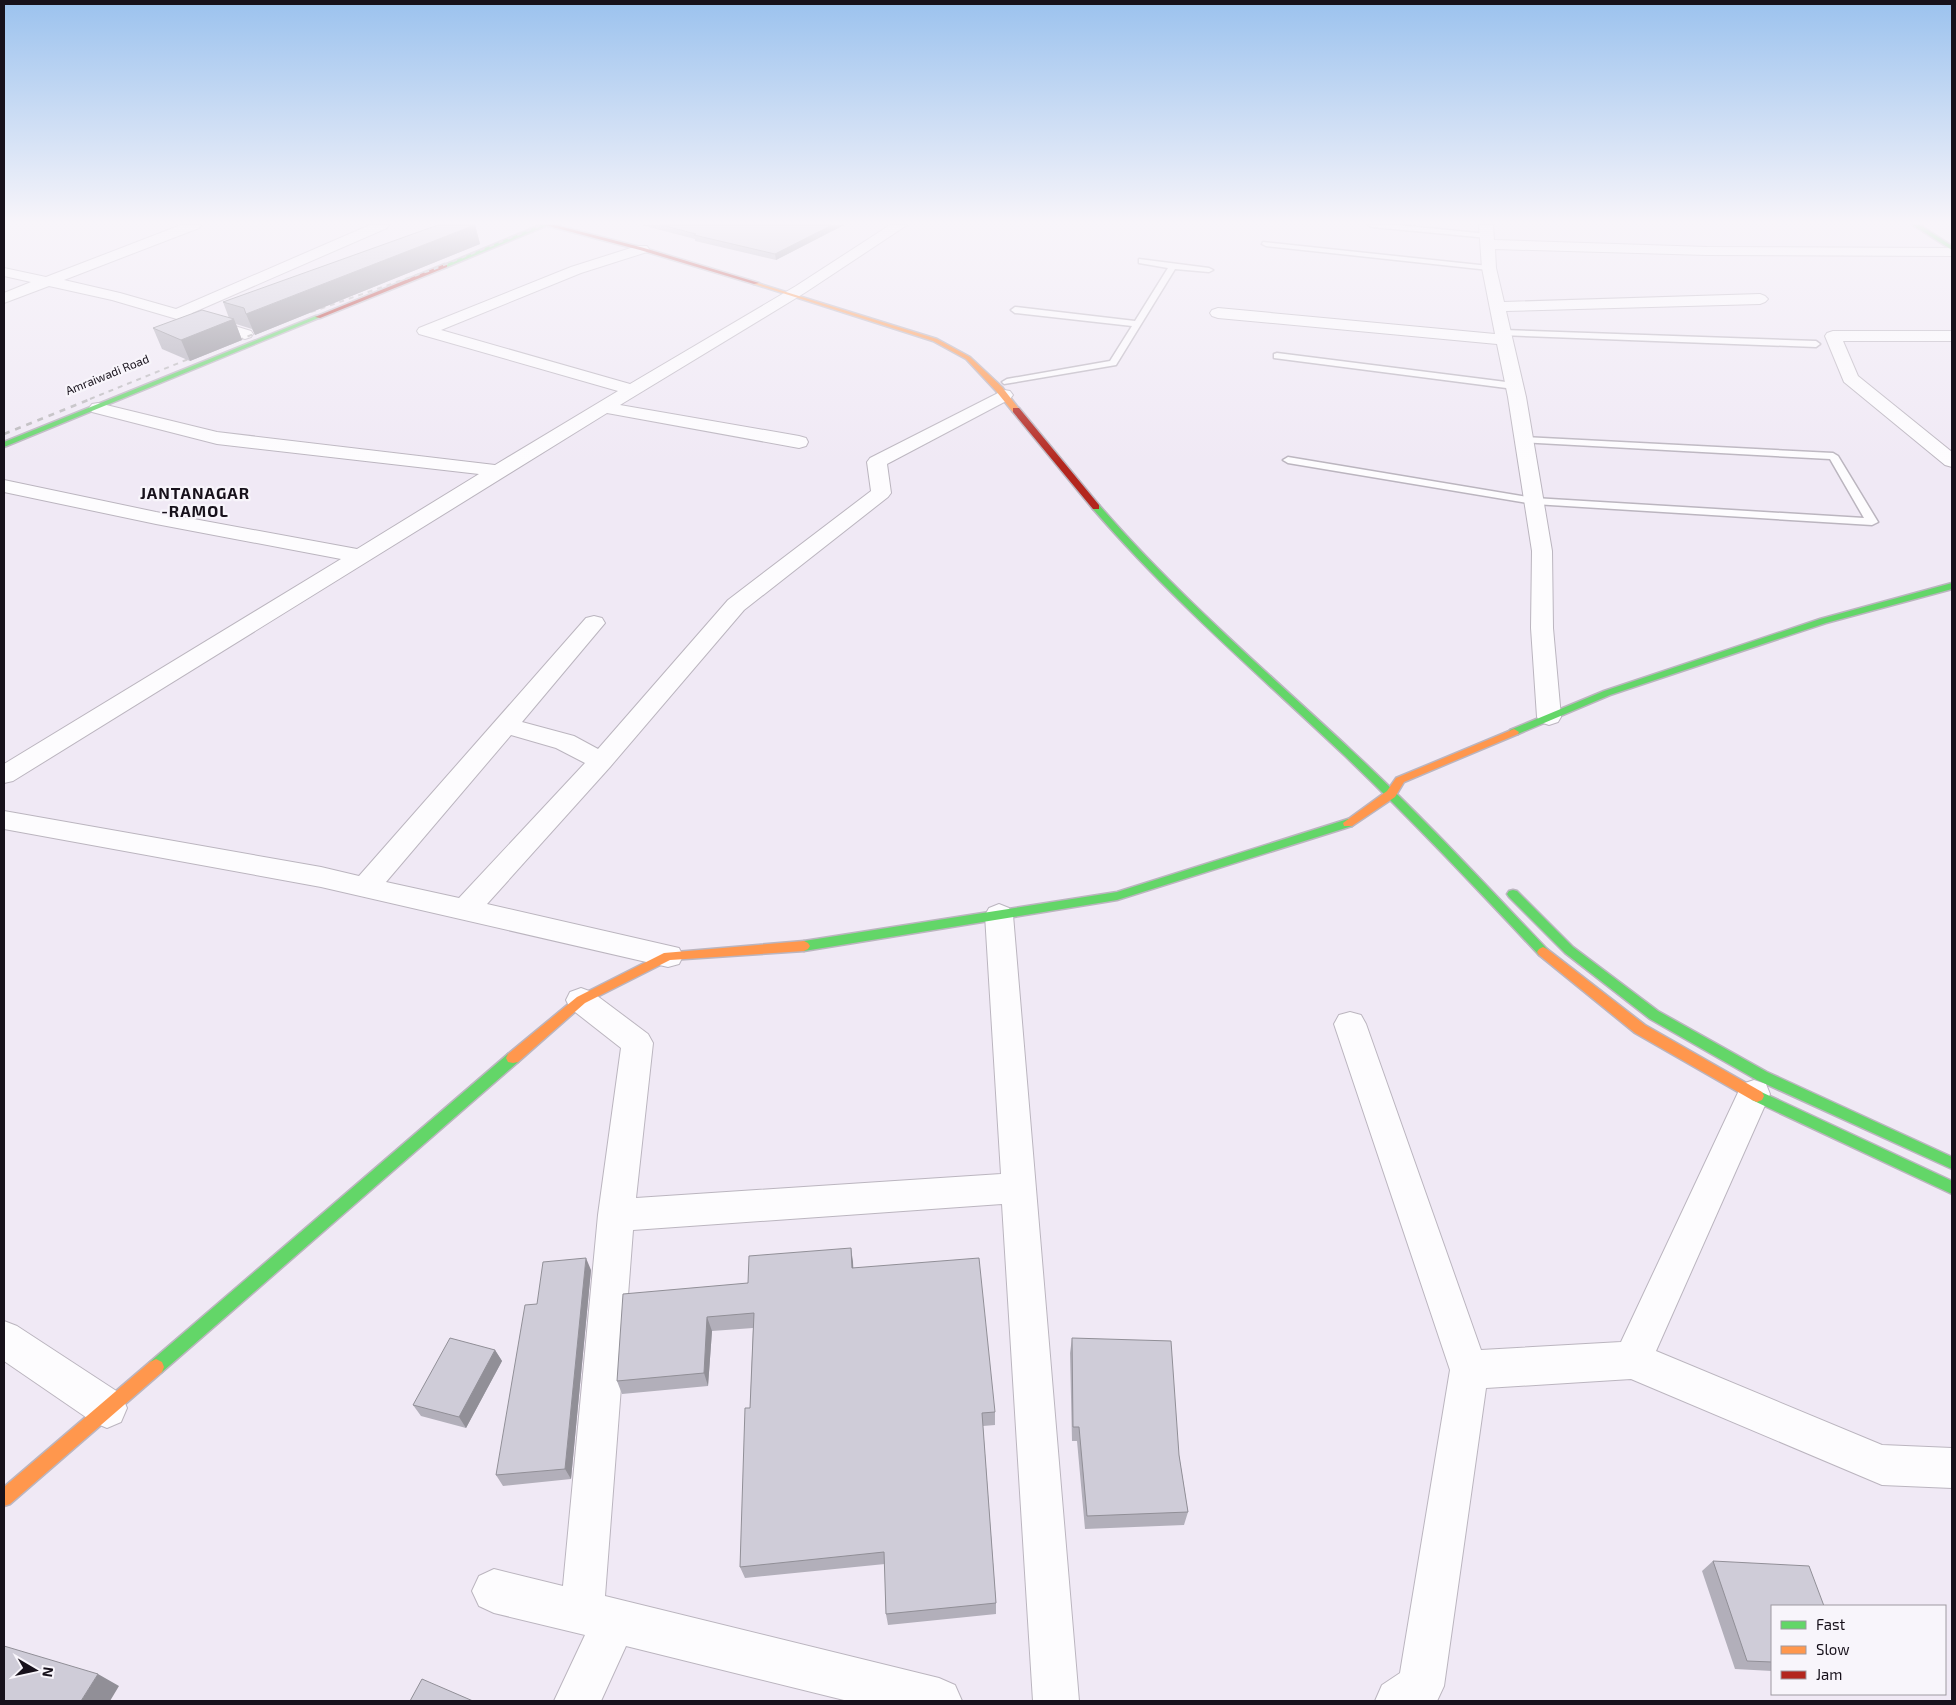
<svg xmlns="http://www.w3.org/2000/svg" width="1956" height="1705" viewBox="0 0 1956 1705" font-family="'Exo 2',sans-serif">
<style>
.lines{fill:none;stroke-linecap:round;stroke-linejoin:round}
.lane-casing{stroke:#bbb5bf;stroke-width:3}
.street-casing{stroke:#bbb5bf;stroke-width:2}
.fast-casing{stroke:#bbb5bf;stroke-width:3}
.slow-casing{stroke:#bbb5bf;stroke-width:3}
.jam-casing{stroke:#bbb5bf;stroke-width:3}
.lane{fill:#fdfcfe;fill-rule:evenodd}
.street{fill:#fdfcfe;fill-rule:evenodd}
.fast{fill:#63d668;fill-rule:evenodd}
.slow{fill:#ff974d;fill-rule:evenodd}
.jam{fill:#b3261e;fill-rule:evenodd}
.rail-far1{stroke:#bbb9bc;stroke-width:2;stroke-dasharray:5 5;stroke-linecap:butt}
.rail{stroke:#bbb9bc;stroke-width:2.5;stroke-dasharray:6 6;stroke-linecap:butt}
.wall{fill:#b2afba}
.shaded-wall{fill:#918f97}
.building{fill:#cfccd8;stroke:#918f97}
.labels{text-anchor:middle;dominant-baseline:central;stroke-width:4.5;stroke-linejoin:round;paint-order:stroke}
.far-street-label{font-size:12px;fill:#17111b;stroke:#f8f5fb}
.far-district-label{font-size:16px;font-weight:bold;letter-spacing:1px;fill:#17111b;stroke:#f8f5fb}
</style>
<rect width="100%" height="100%" fill="#f0e9f5"/>
<g class="lines">
<defs>
<path id="lane" d="M1368,225H1397L1488,234L1492,236L1488,238L1372,227Z
M1263,242L1489,266L1493,268L1489,270L1266,246L1262,244Z
M1139,259L1209,268L1213,270L1209,272L1175,269L1116,365L1004,384L1002,382L1007,379L1110,361L1132,326L1015,313L1011,310L1015,307L1135,321L1168,268L1139,263Z
M1503,330L1816,341L1820,344L1816,347L1500,335V331Z
M1277,353L1514,383L1519,386L1514,389L1274,358V354Z
M1523,437L1833,453L1838,456L1878,522L1872,525L1534,504L1288,463L1283,460L1288,457L1534,498L1864,518L1830,459L1519,442L1518,440Z"/>
<path id="street" d="M181,225H201L199,228L64,280L120,293L176,309L370,225H389L387,228L192,313L251,331L253,334L251,337L245,339L112,300L49,286L4,303V293L31,282L4,276V268L46,277Z
M890,225H907L806,292L620,405L799,436L806,438L808,442L806,446L799,448L607,413L13,781L4,783V764L341,559L156,524L4,492V480L156,512L357,549L479,474L217,444L92,412L89,408L92,404L98,403L217,432L495,465L618,391L419,334L417,331L419,328L571,267L637,246H647L649,249L647,252L581,273L441,330L630,384L796,286Z
M1479,225H1493L1494,240L1707,247L1952,248V256L1707,255L1495,249L1496,268L1504,302L1760,294L1765,296L1768,299L1765,302L1760,304L1506,311L1526,397L1552,551L1553,628L1561,717L1558,722L1549,725L1540,722L1537,717L1531,628L1532,551L1508,397L1497,344L1218,318L1212,316L1210,313L1212,310L1218,308L1495,334L1482,268Z
M1833,331H1952V341H1843L1858,376L1952,452V467L1945,465L1844,382L1825,336L1827,333Z
M1004,390L1010,391L1013,395L1010,399L887,464L891,493L888,497L744,610L610,767L487,904L679,948L683,956L679,964L668,967L321,887L4,829V811L321,867L359,876L586,618L594,616L602,618L605,623L522,722L574,736L598,749L728,600L871,491L867,462L870,458ZM511,735L556,748L585,763L459,898L386,882Z
M999,904L1009,908L1013,915L1079,1701H1033L1002,1204L633,1230L605,1596L939,1678L955,1685L962,1701H848L626,1646L601,1701H554L585,1635L494,1613L479,1606L472,1591L479,1576L494,1569L563,1586L598,1215L621,1048L570,1008L566,1000L570,992L581,988L592,992L648,1034L653,1043L636,1198L1001,1174L985,915L989,908Z
M1350,1012L1361,1015L1366,1024L1481,1350L1621,1342L1742,1084L1754,1080L1766,1084L1770,1094L1656,1351L1882,1445L1952,1448V1488L1882,1485L1631,1379L1486,1388L1444,1686L1437,1701H1375L1382,1685L1400,1673L1450,1370L1334,1024L1339,1015Z
M4,1321L17,1326L121,1394L127,1408L121,1422L107,1428L93,1422L4,1361Z"/>
<path id="fast" d="M540,225H548L447,267L442,266Z
M1913,225H1920L1952,246V250Z
M316,316L321,317L4,447V442Z
M1093,505H1099C1176,594 1265,670 1351,750C1419,813 1483,882 1547,949L1549,952L1547,955H1539C1475,887 1411,819 1344,755C1258,674 1170,598 1093,509Z
M1952,583V589L1826,623L1610,695L1518,734H1510L1509,732L1510,730L1604,691L1820,619Z
M1348,819L1352,820L1353,823L1352,826L1117,900L804,951L800,949L798,946L800,943L804,941L1117,892Z
M1513,890L1517,891L1573,947L1658,1011L1767,1072L1952,1157V1169L1757,1080L1650,1019L1565,953L1509,897L1507,894L1509,891Z
M513,1053L518,1054L520,1058L518,1062L162,1372L156,1375L150,1372L148,1367L150,1362L508,1054Z
M1757,1090L1952,1181V1194L1752,1100L1750,1096L1752,1092Z"/>
<path id="slow" d="M754,282L937,339L970,357L1002,387L1020,410L1013,412L996,391L966,359L933,341L754,284Z
M1514,729L1519,732L1518,734L1404,782L1395,797L1352,826H1344L1343,823L1387,791L1396,778Z
M804,941L808,943L810,946L808,949L804,951L670,960L585,1003L518,1062L513,1063L508,1062L506,1058L508,1054L577,997L664,953Z
M1543,947L1547,949L1645,1025L1762,1092L1764,1096L1762,1100L1757,1102L1752,1100L1635,1033L1539,955L1537,952L1539,949Z
M156,1359L162,1362L164,1367L162,1372L10,1504L4,1506V1487L150,1362Z"/>
<path id="jam" d="M545,225H555L644,248L759,283L754,284L640,250Z
M445,264L447,265V267L320,318L315,317Z
M1013,408H1019L1099,505V509H1093L1013,412Z"/>
</defs>
<use href="#lane" class="lane-casing"/>
<use href="#street" class="street-casing"/>
<use href="#fast" class="fast-casing"/>
<use href="#slow" class="slow-casing"/>
<use href="#jam" class="jam-casing"/>
<use href="#lane" class="lane"/>
<use href="#street" class="street"/>
<use href="#fast" class="fast"/>
<use href="#slow" class="slow"/>
<use href="#jam" class="jam"/>
<path class="rail-far1" d="M311,312L434,269L542,225
M229,344L266,329
M90,399L201,354"/>
<path class="rail" d="M4,434L93,398"/>
</g>
<path class="wall" d="M475,225L480,244L255,335L252,329L236,324L242,340L190,361L162,349L153,328L229,318L223,302Z
M641,225H844L776,260L695,241V239Z
M851,1248L853,1268L995,1412V1425L983,1426L996,1603V1614L888,1625L886,1614L885,1564L745,1578L740,1567L750,1408L753,1328L712,1331L708,1386L622,1394L617,1381L748,1283Z
M591,1270L571,1479L503,1486L496,1475L537,1304Z
M1072,1338L1179,1455L1188,1512L1184,1525L1085,1529L1077,1441H1072L1070,1353Z
M495,1350L502,1361L466,1428L421,1416L413,1405Z
M1713,1561L1772,1606V1671L1735,1669L1702,1571Z"/>
<path class="shaded-wall" d="M475,225L480,244L255,335L246,314Z
M832,225H844L776,260L775,254Z
M234,319L242,340L190,361L181,340Z
M851,1248L853,1262L854,1283L852,1268Z
M586,1258L591,1270L571,1479L565,1469Z
M707,1317L712,1331L708,1386L704,1373Z
M495,1350L502,1361L466,1428L459,1417Z
M98,1674L119,1686L110,1701H81Z"/>
<path class="building" d="M438,225H475L246,314L244,308L223,302Z
M662,225H832L775,254L694,235L696,234Z
M202,310L234,319L181,340L153,328Z
M851,1248L852,1268L979,1258L995,1412L982,1413L996,1603L886,1614L884,1552L740,1567L745,1408H750L754,1313L707,1317L704,1373L617,1381L623,1294L748,1283L749,1256Z
M586,1258L565,1469L496,1475L525,1305L537,1304L543,1262Z
M450,1338L495,1350L459,1417L413,1405Z
M1072,1338L1171,1341L1179,1455L1188,1512L1087,1516L1079,1427H1073Z
M1713,1561L1809,1566L1824,1606H1772V1662L1747,1661Z
M4,1646L98,1674L81,1701H4Z
M422,1679L473,1701H410Z"/>
<linearGradient id="sky" x2="0" y2="1"><stop stop-color="#9bc2ee"/><stop offset="0.48" stop-color="#f8f5fa"/><stop offset="1" stop-color="#f8f5fa" stop-opacity="0"/></linearGradient>
<rect width="1956" height="464" fill="url(#sky)"/>
<g class="labels">
<g class="far-street-label">
<text transform="translate(107 374) rotate(-22)">Amraiwadi Road</text>
</g>
<g class="far-district-label">
<text x="195" y="492">JANTANAGAR<tspan x="195" dy="18">-RAMOL</tspan></text>
</g>
</g>
<rect width="1956" height="1705" fill="none" stroke="#17111b" stroke-width="10"/>
<rect x="1771" y="1605" width="175" height="90" fill="#f8f5fb" stroke="#9e9aa1"/>
<rect x="1781" y="1621" width="25" height="8" fill="#63d668" stroke="#9e9aa1"/>
<text x="1816" y="1630" font-size="15" fill="#17111b">Fast</text>
<rect x="1781" y="1646" width="25" height="8" fill="#ff974d" stroke="#9e9aa1"/>
<text x="1816" y="1655" font-size="15" fill="#17111b">Slow</text>
<rect x="1781" y="1671" width="25" height="8" fill="#b3261e" stroke="#9e9aa1"/>
<text x="1816" y="1680" font-size="15" fill="#17111b">Jam</text>
<g transform="translate(35 1670) rotate(99)" stroke="#f8f5fb" stroke-width="4" paint-order="stroke">
<path d="M0-4L9 19L0 12L-9 19Z" fill="#17111b"/>
<text y="-8" font-size="14" font-weight="bold" text-anchor="middle" fill="#17111b">N</text>
</g>
</svg>
